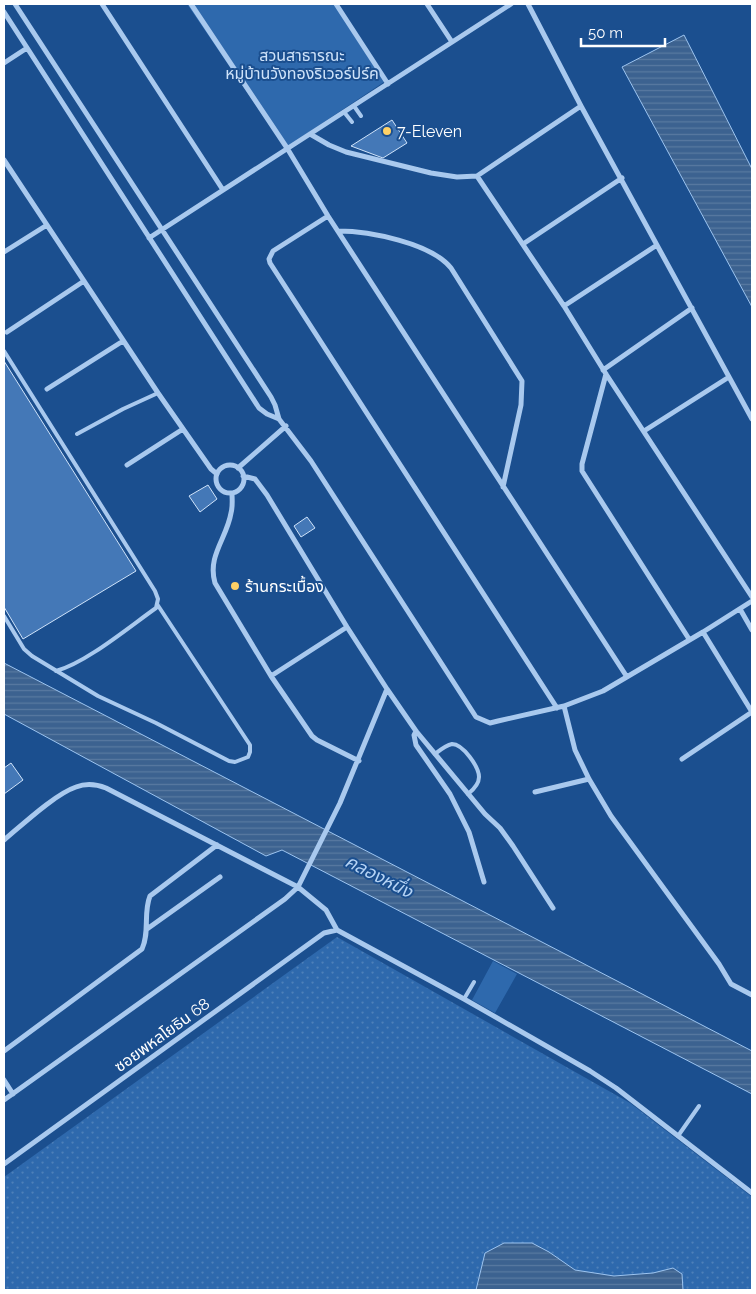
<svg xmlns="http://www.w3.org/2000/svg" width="756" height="1294" viewBox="0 0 756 1294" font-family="Raleway,'Noto Sans Thai',sans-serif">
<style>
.grass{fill:url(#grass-dots)}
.park{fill:#2e69ad}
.water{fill:url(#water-rules);stroke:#9cc4f0}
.building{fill:#4478b7;stroke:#cfe3fa}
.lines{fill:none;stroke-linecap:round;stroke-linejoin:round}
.service{stroke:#a9c9ee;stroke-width:4}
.minor{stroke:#a9c9ee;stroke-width:5}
.poi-dot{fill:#ffd166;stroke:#1b4f8f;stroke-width:2}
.labels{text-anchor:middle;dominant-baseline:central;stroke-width:4;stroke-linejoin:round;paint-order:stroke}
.park-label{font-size:16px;fill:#cfe3fa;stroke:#1b4f8f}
.poi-label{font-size:16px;fill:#fff;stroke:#1b4f8f;text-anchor:start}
.street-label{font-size:16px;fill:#fff;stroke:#1b4f8f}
.water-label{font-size:18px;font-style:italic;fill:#b5d3f5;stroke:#1b4f8f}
</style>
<defs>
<pattern id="grass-dots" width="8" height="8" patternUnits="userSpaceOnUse" patternTransform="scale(1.25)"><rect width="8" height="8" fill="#2e69ad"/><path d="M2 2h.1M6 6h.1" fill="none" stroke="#4d80b9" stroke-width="1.8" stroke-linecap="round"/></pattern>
<pattern id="water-rules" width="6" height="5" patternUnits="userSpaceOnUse" patternTransform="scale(1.25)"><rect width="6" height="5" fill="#3c6290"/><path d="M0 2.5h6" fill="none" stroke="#597aa1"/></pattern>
</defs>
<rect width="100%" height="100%" fill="#1b4f8f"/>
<path class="grass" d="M337,937L630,1103L752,1197V1290H4V1177Z"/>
<path class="park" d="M187,4H334L384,82L285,148Z
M493,961L517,974L495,1013L472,1000Z"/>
<path class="water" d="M684,35L752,169V307L622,67Z
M4,663L752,1051V1094L282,850L266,856L4,714Z
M504,1243H532L549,1252L575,1270L614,1276L653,1273L673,1268L682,1274L683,1290H476L485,1253Z"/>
<path class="building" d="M392,120L407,143L383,158L351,146Z
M4,361L136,571L23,639L4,607Z
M208,485L217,499L200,512L189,496Z
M307,517L315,528L301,537L294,526Z
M11,763L23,780L4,794V768Z"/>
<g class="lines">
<path class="service" d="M354,106L361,116
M344,112L352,122
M4,351L155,591L158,599L156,608C129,627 86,663 56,671
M77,434L123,409L158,393
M4,616L24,649L32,656L98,696L156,723L229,761L235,762L248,757L250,752V745L157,604
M435,754C440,750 446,745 452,744C463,744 479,767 479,777C479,784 473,790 468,794
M464,999L474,982
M678,1136L699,1106"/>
<path class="minor" d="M15,4L271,397L275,405L279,419
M102,4L223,190
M191,4L287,148L328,216L627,677
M336,4L388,84
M427,4L452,42
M528,4L581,106L752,419
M4,12L259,408L267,414L279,419L311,461L476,717L490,723L498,721L564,706L603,691L703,632L752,601
M4,63L27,48
M310,134L329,145L346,152L431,173L457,177L477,176L581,106
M4,160L158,393L211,469L217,474
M477,176L564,306L606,374L752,597
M328,216L273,251L269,259L270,263L557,708
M338,231C369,231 431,243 451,268L522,381L521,405L503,487
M149,238L511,4
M523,244L622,178
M4,252L47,225
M564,306L657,245
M7,332L84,281
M603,370L692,308
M606,374L582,464V471L689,639
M47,389L123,341
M644,431L729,377
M127,465L183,429
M216 479a14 14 0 1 1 28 0a14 14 0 1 1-28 0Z
M238,468L286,426
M232,493C232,499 233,506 231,513C227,538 207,556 215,583L271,676L312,736L317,740L359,761
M740,609L752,630
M271,676L347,627
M387,689L416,731L485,814L500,828L513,846L553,908
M564,706L575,750L589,779L611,816L719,964L731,984L752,995
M416,731L414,735L416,745L450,794L469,832L484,882
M682,759L752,712L703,632
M535,792L589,779
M4,840C22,825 55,794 76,787C86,783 96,784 106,788L298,887L326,910L337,930L464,999L590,1071L616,1088L752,1193
M147,929L220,877
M4,1051L142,949C150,932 143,913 150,896L217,845
M4,1080L13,1094
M4,1100L285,899L298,887L340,803L387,689L347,627L267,495L255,479L243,476
M4,1164L324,933L337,930"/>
</g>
<g class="poi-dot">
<circle cx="387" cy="131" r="5"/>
<circle cx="235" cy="586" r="5"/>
</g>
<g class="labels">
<g class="park-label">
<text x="302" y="55">สวนสาธารณะ<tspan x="302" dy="18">หมู่บ้านวังทองริเวอร์ปร์ค</tspan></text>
</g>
<g class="poi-label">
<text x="397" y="131">7-Eleven</text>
<text x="245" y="586">ร้านกระเบื้อง</text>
</g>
<g class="street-label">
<text transform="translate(162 1035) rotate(-36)">ซอยพหลโยธิน 68</text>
</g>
<g class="water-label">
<text transform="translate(379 876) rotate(27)">คลองหนึ่ง</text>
</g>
</g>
<rect width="756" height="1294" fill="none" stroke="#ffffff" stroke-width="10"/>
<path d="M581 38v8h84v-8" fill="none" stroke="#ffffff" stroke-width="2.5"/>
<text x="588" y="38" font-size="15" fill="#ffffff" stroke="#1b4f8f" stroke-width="4" paint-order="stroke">50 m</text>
</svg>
